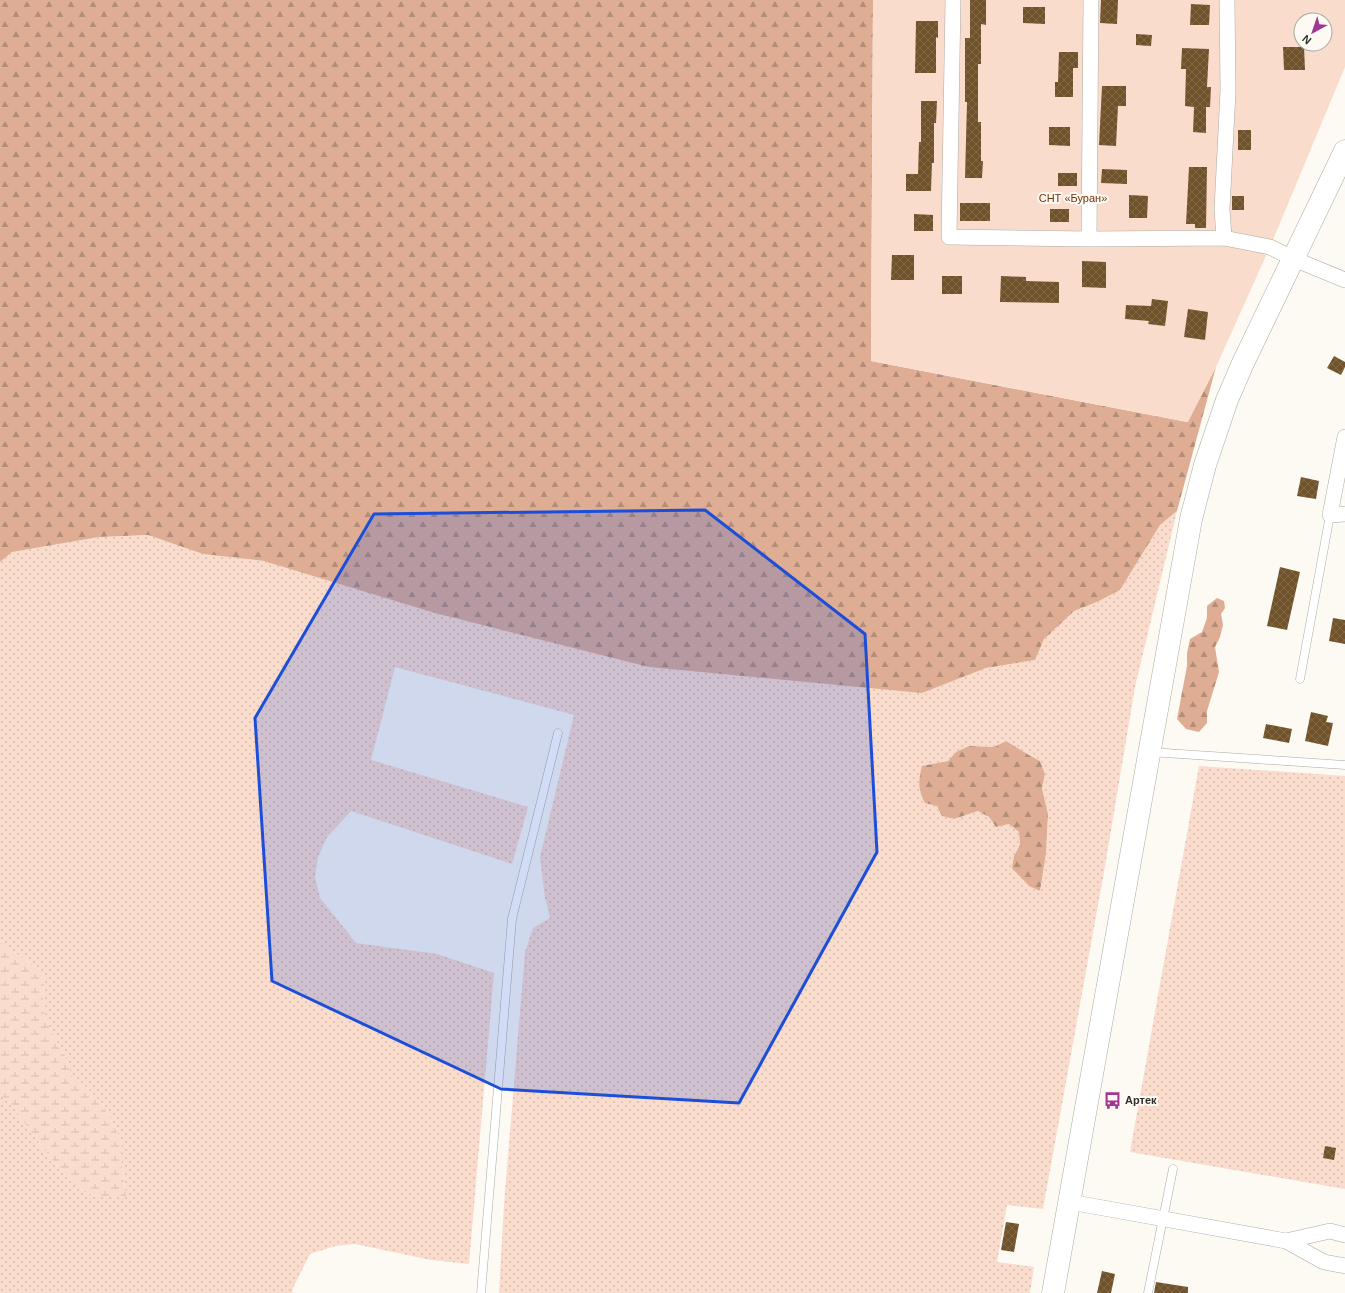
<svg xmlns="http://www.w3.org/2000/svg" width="1345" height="1293" viewBox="0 0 1345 1293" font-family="Arial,sans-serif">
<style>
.grass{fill:url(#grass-dots);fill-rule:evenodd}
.forest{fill:url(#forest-firs)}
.wetland{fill:url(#wetland-marsh)}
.garden{fill:#fadccd;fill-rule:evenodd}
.building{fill:url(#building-cross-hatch)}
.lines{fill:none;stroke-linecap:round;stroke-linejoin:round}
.lane-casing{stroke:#abaaa2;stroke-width:9}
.street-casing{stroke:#abaaa2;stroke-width:16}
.secondary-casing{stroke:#abaaa2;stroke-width:23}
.lane{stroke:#fff;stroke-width:8}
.street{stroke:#fff;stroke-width:15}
.secondary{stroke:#fff;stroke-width:22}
.marked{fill:#1d4ed8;fill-opacity:0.2;stroke:#1d4ed8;stroke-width:3;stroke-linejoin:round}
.labels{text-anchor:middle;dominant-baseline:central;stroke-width:4;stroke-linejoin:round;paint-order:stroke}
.park-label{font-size:11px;fill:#6f330c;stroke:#fcfaf2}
.poi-label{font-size:11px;font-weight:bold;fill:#302f2c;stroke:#fcfaf2;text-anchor:start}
</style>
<defs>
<pattern id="grass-dots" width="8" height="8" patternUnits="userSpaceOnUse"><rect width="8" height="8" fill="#fadccd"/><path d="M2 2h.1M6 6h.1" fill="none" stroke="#d7bdb0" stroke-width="1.8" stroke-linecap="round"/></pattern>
<pattern id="forest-firs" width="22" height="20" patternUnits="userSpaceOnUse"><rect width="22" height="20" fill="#dead94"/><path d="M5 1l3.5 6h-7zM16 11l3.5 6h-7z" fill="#b48d79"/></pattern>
<pattern id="wetland-marsh" width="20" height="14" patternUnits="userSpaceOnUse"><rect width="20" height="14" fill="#fadccd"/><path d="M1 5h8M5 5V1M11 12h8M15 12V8" fill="none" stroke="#d7bdb0"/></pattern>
<pattern id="building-cross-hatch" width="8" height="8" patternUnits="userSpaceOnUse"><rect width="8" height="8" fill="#70532b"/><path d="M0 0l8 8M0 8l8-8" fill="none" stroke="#806949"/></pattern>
</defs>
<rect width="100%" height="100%" fill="#fcfaf2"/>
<path class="grass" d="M1177,511L1135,687L1104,872L1043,1209L1007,1205L997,1262L1034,1267L1030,1293H499L504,1204L525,952L533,928L550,918L545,898L540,857L574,715L395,667L371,760L528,807L512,864L351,811L327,837L318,857L315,877L320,898L356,943L437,954L494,973L469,1264L431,1260L355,1244L335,1246L310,1254L293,1288L292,1293H0V1095C11,1101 19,1115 26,1125C37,1140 70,1187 87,1193C100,1197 112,1196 126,1195L122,1164V1143L113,1123L102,1104L88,1089L71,1075L65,1055L54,1037L45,1017L43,996L45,973L9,949L0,941V562L12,552L99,537L148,535L203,554L264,561L922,693L986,668L1035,660L1044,639L1074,610L1099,601L1120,590L1160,525ZM1006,741L1029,755L1040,761L1045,774L1042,788L1048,814L1046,853L1040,891L1029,886L1014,856L1020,845L1019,832L1009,824L996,827L989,817L978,811L954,819L942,816L937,806L923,766L948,761L956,752L969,746L994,747Z
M1199,766L1345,776V1189L1130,1152Z"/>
<path class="forest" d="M0,0H873L871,361L1187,422L1216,367L1177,511L1160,525L1120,590L1099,601L1074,611L1044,639L1035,660L986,668L922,693L649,667L435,613L264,561L203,554L148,535L99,537L12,552L0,562Z
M1217,598L1224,601L1225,608L1221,614L1223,625L1220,637L1215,647L1219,672L1207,711V723L1199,732L1186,729L1177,719L1187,666V653L1190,639L1202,632L1207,618V606Z
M1006,741L1029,755L1040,761L1045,774L1042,788L1048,814L1046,853L1040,891L1029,886L1012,868L1014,856L1020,845L1019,832L1009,824L996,827L989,817L978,811L954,819L942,816L937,806L925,803C918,789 918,782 922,766L948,761L956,752L969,746L994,747Z"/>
<path class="wetland" d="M0,941L9,949L45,973L43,996L45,1017L54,1037L65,1055L71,1075L88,1089L102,1104L113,1123L122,1143V1164L126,1196C112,1197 100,1197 87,1193C70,1187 37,1140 26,1125C19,1115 11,1101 0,1095Z"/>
<path class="garden" d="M873,0H1345V67L1270,247L1216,367L1188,422L871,361ZM1301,20H1325V44H1301Z"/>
<path class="building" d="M970,0H986V25L981,24V64H978V122H981V161H983L982,178H965L967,102H965V38H970Z
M1101,0H1118L1117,24L1100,23Z
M1191,4L1210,5L1209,25H1190Z
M1023,7H1045V24L1023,23Z
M916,21H938V38L936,37V73H915Z
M1136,34L1152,35L1151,46L1136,45Z
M1283,47H1304L1305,70H1284Z
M1182,48L1209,49L1207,87H1211L1210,107H1206V133L1193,132L1194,107L1185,106L1186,69H1181Z
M1059,52H1078V68H1073V97H1055V82H1058Z
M1102,86H1126V106H1118L1116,146L1099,145Z
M921,101H937L936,123H934V163H932L931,191H906V174H918L919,142H921Z
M1049,127H1070V146L1049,145Z
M1238,130H1251V150H1238Z
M1189,167H1207L1206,228H1195V224H1186Z
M1102,169L1127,170V184L1101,183Z
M1058,173H1077V186H1058Z
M1129,195L1148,196L1147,218H1129Z
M1232,196H1244V210H1232Z
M960,203H990V221H960Z
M1050,209H1069V222H1050Z
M914,214L933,215V231H914Z
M892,255H914V280H891Z
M1082,261L1106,262V288L1082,287Z
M942,276H962V294H942Z
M1001,276L1026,277V281L1059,282V303L1000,302Z
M1152,299L1168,301L1165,326L1148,324L1149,321L1125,319L1126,305L1151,306Z
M1188,309L1208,312L1205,340L1184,337Z
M1334,356L1345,362V367L1341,375L1327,368Z
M1301,477L1319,481L1316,499L1297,496Z
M1280,567L1300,572L1287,630L1267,626Z
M1333,618L1345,620V644L1329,641Z
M1311,712L1328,716L1326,722L1333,723L1328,746L1305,741Z
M1266,724L1292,729L1289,743L1263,738Z
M1325,1146L1336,1148L1334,1160L1323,1158Z
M1006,1222L1019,1224L1014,1252L1001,1250Z
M1102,1271L1115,1274L1111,1293H1097Z
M1156,1282L1188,1287V1293H1154Z"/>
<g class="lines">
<defs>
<path id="lane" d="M1300,679L1330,515
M1150,752L1345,765
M481,1293L512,919L558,733
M1148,1293L1173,1169"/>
<path id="street" d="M953,0L949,237L1089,239L1224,238L1270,247L1294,259L1345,280
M1224,238L1222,209L1228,91L1227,0
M1089,239L1091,0
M1345,437L1330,515L1345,514
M1070,1202L1286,1241L1324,1262L1345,1266
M1286,1241L1330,1231L1345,1235"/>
<path id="secondary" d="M1053,1293L1191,519L1205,465L1227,400L1243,363L1345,151"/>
</defs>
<use href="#lane" class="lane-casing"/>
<use href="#street" class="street-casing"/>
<use href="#secondary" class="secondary-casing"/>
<use href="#lane" class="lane"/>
<use href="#street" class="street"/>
<use href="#secondary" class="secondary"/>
</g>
<path class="marked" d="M705,510L865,634L877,852L739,1103L501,1089L272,981L255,718L374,514Z"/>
<defs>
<symbol id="bus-bare" viewBox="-9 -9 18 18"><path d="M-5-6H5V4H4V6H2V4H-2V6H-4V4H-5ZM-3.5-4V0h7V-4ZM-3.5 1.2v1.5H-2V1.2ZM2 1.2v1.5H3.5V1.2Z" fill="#a43593" stroke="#fcfaf2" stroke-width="2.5" paint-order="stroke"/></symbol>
</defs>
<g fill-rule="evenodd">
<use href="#bus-bare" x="1100" y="1088" width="25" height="25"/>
</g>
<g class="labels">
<g class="park-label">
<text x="1073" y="198">СНТ «Буран»</text>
</g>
<g class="poi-label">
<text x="1125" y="1100">Артек</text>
</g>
</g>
<g transform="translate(1313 32) rotate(220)"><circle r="19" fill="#fcfaf2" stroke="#aaa9a3"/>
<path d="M0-3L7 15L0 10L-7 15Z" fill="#a43593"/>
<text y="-6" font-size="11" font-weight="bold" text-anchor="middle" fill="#302f2c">N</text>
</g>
</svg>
